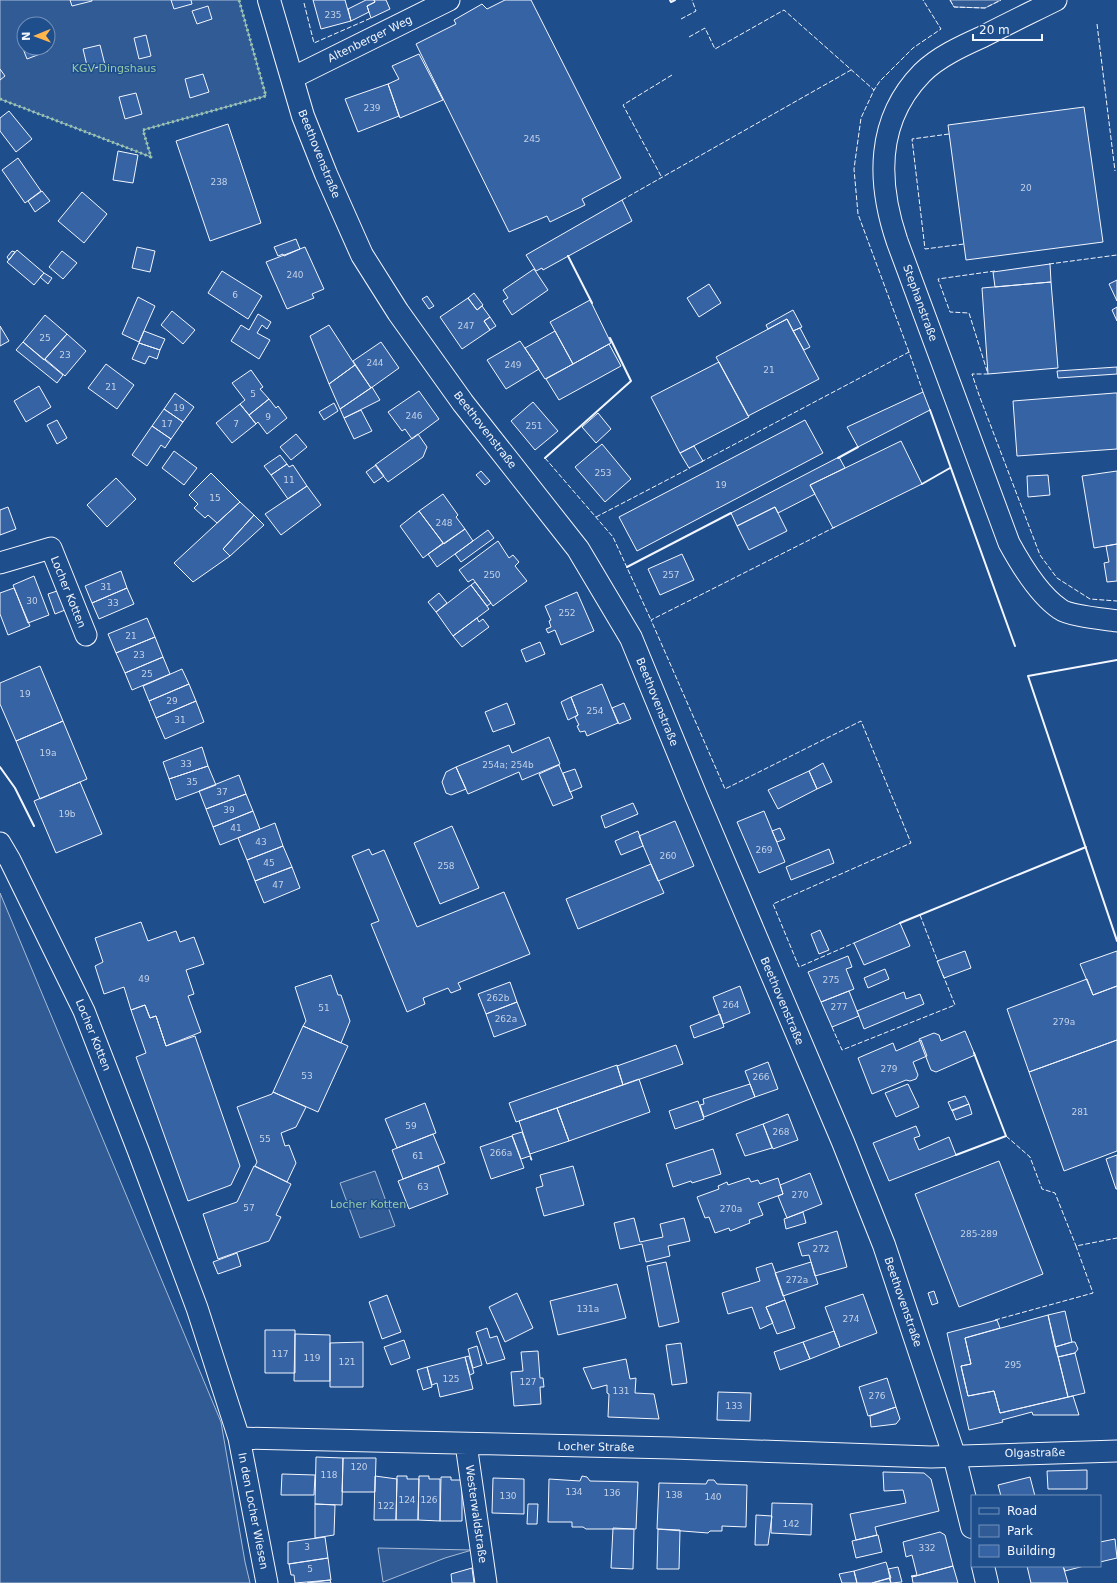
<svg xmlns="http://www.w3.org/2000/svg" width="1117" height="1583" viewBox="0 0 1117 1583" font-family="'DejaVu Sans',sans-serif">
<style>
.green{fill:#305b95;stroke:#a8bbd7;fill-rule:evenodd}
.building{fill:#3563a3;stroke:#f2f6ff}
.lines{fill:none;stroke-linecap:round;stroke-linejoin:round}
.street-casing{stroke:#f2f6ff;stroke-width:23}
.secondary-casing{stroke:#f2f6ff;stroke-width:24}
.street{stroke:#1f4e8c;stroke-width:21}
.secondary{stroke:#1f4e8c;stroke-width:22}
.hedge{stroke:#97c8a6;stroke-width:3;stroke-dasharray:2 3;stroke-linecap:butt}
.fence{stroke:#f2f6ff;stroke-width:1;stroke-dasharray:5 2;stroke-linecap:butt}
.wall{stroke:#f2f6ff;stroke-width:2}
.labels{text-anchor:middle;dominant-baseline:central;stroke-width:3;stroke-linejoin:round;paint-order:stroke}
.number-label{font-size:9px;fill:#c3d1e8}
.street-label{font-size:11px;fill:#f2f6ff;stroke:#1f4e8c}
.park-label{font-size:11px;fill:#97c8a6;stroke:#1f4e8c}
</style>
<rect width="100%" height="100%" fill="#1f4e8c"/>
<path class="green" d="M0,0H239L266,96L143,130L151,157L0,99ZM24,24H48V48H24Z
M950,0H1001L985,8L954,7Z
M0,893L221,1422L245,1562L250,1583H0Z
M375,1171L395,1226L360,1238L340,1183Z
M378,1548L472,1550L445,1558L383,1582Z"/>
<path class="building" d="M70,0H92V1L72,6Z
M171,0H191L192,4L174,9Z
M313,0H345L351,21L321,29Z
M366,0H374L375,2L367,6L369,12L351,21L348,9Z
M374,0H386L390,9L371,18L367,6L375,2Z
M505,0H531L621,178L582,199L585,205L550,222L547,216L509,232L416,44L456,24L454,20L482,4L487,9Z
M208,6L212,19L197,24L192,11Z
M146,35L151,56L139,59L134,38Z
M24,40V48H47L48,51L27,59L20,41Z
M100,45L105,65L88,70L83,49Z
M419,54L443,100L400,118L388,84L399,79L392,66Z
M0,69L5,76L0,80Z
M203,74L209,92L190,98L185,79Z
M388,84L399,116L358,132L345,99Z
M136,93L142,114L125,119L119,97Z
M1084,107L1103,242L966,260L948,125Z
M9,111L32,139L16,152L0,131V118Z
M228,124L261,223L210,241L176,141Z
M118,151L138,155L133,183L113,180Z
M18,158L41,191L25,203L2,170Z
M42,191L50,201L35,212L28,201Z
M82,192L107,214L84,243L58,221Z
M622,200L632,221L543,270L542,268L536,271L526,255Z
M296,239L300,249L284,256L283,254L278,256L274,247Z
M137,247L155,251L150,272L132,268Z
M305,247L324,289L312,294L314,298L287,309L266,262Z
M17,250L44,273L34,285L7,262Z
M12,251L15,252L9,260L7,257Z
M62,251L77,263L63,279L49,267Z
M1050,264L1051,282L995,287L993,272Z
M534,269L548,290L512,315L503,301L508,298L503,290Z
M222,271L262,296L248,319L208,293Z
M44,273L52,278L48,284L40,277Z
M1117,280V301L1109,284Z
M1051,282L1058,368L988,374L982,288Z
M709,284L721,303L699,317L687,298Z
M474,293L483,305L477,310L468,298Z
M427,296L434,306L429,309L422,299Z
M138,297L155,306L139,342L122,334Z
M468,298L477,310L482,306L490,317L484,321L490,330L462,349L440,317Z
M590,300L611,343L573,364L550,322Z
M1117,307V321L1112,310Z
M793,310L802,327L793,331L787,319L768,329L766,325Z
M172,311L195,330L183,344L161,325Z
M258,314L271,322L267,329L262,325L257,333L270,340L259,359L231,341L241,325L249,330Z
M45,315L67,334L44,360L23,342Z
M490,317L496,326L490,330L484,321Z
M787,319L819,379L748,416L716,357Z
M329,325L355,365L329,384L310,336Z
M0,326L9,341L0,346Z
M800,328L810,347L804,350L793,331Z
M144,331L165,339L160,350L139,343Z
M555,331L573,364L545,379L525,348Z
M67,334L86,351L65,376L45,359Z
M520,341L539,369L506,389L487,360Z
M23,342L63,375L57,383L16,350Z
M381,342L399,368L371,388L353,361Z
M139,343L160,350L157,359L149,356L145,364L132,359Z
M609,344L621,366L559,400L546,379Z
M719,362L749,417L680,453L651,397Z
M106,364L134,385L117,409L88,388Z
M355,365L371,388L340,409L329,384Z
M1117,367V374L1058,378L1057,371Z
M251,370L263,387L260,389L269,399L249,415L240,404L245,400L232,383Z
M39,386L51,407L26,422L14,401Z
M372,387L380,400L344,418L340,409Z
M419,391L439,419L412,439L405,429L402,431L388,412Z
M923,392L930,410L858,447L847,427Z
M175,393L194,407L183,422L164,409Z
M1115,393H1117V449L1017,456L1013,401Z
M269,399L276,408L278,406L287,418L267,434L258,422L256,424L249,415Z
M533,402L558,431L535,450L511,421Z
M334,403L338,411L324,420L319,412Z
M240,404L256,424L232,443L216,423Z
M164,409L183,422L171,439L152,426Z
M361,410L372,431L354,439L344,418Z
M598,413L611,429L596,443L582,427Z
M57,420L67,438L57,444L47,425Z
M805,420L823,453L637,551L619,517Z
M152,426L171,439L165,448L161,445L147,466L132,455Z
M296,434L307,447L291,460L280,447Z
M418,434L427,447L423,457L388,482L375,465Z
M901,441L922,484L833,528L810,485Z
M602,444L631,479L605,502L575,467Z
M694,446L703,461L689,468L680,453Z
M174,451L197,468L184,485L162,468Z
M280,455L287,464L271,475L264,466Z
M839,457L845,468L810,485L815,494L778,513L775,507L737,526L731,513Z
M287,464L289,467L293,465L307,486L288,499L271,475Z
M376,465L384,476L374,483L366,472Z
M481,471L490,481L485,485L476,475Z
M1117,471V544L1094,548L1082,476Z
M211,473L240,502L217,523L208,515L205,518L194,508L198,504L189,495Z
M1048,475L1050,495L1028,497L1027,476Z
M116,478L136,499L107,527L87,505Z
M307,486L321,505L281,535L265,514Z
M443,494L458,515L456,517L465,529L444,544L419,511Z
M240,502L254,515L223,549L230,556L193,582L174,563Z
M8,507L16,529L0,535V510Z
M775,507L787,531L749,550L737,526Z
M419,511L443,543L423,558L400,526Z
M254,515L264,525L230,556L223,549Z
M465,529L473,541L437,567L428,554Z
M488,530L494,538L461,562L455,554Z
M498,541L509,558L513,555L519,562L515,566L527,581L493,606L473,579L468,582L459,570Z
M1117,544V581L1107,582L1104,563L1109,562L1106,546Z
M682,554L694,580L660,595L648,569Z
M121,571L127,588L92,603L85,586Z
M34,576L49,615L28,623L13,585Z
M475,582L491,603L487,606L471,585Z
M471,585L489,609L453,636L436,612Z
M14,588L30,626L8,635L0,614V593Z
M127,588L134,604L99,619L92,603Z
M57,591L65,610L55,614L48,594Z
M577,592L594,631L561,645L555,630L548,633L546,629L551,627L549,621L551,620L545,606Z
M439,593L447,603L436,612L428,602Z
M147,618L155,637L116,653L108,634Z
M477,618L479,622L483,619L489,627L462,647L453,636Z
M155,637L163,657L125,673L116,653Z
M540,642L545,654L526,662L521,650Z
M163,657L170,674L132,690L125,673Z
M40,666L63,721L16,741L0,704V683Z
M182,669L189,684L149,701L143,686Z
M189,684L196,701L156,718L149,701Z
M602,684L618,723L587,736L585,731L580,732L577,726L579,725L575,717L578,715L571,697Z
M571,697L578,715L568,720L561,702Z
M196,701L204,722L165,739L156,718Z
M507,703L515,724L493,732L485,712Z
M624,703L631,719L619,724L612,708Z
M63,721L87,779L40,799L16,741Z
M549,737L560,764L522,780L519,772L468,794L456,767L509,745L512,753Z
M202,747L208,766L169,779L163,762Z
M823,763L832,782L817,789L809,771Z
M559,765L573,798L553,806L539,774Z
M208,766L216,785L176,800L169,779Z
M456,767L466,789L451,795L446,793L442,782L446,772Z
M575,769L582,787L570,792L563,773Z
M809,771L817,789L778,809L768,790Z
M239,775L246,794L206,809L199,791Z
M80,782L102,834L56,853L34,801Z
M246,794L253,811L213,827L206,809Z
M633,803L638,814L605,828L601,816Z
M253,811L260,829L220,845L213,827Z
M764,811L785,862L759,873L737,822Z
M675,821L694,866L658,881L639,836Z
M275,823L283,846L247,860L238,838Z
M452,826L479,888L440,904L414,843Z
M780,828L785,839L777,842L772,831Z
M638,831L643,846L621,855L615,841Z
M283,846L292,867L255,881L247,860Z
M369,849L372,855L384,850L417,927L504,892L530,954L458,983L461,989L451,993L448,988L423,998L425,1004L407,1012L371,924L379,921L352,856Z
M829,849L834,863L791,880L786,867Z
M651,864L664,893L578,929L566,899Z
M292,867L300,888L264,903L255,881Z
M141,922L148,941L176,931L180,942L194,937L204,964L186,970L194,994L188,996L201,1032L166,1046L156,1016L150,1018L145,1005L131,1010L124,987L104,994L95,966L103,962L95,938Z
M900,923L910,946L864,965L854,943Z
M820,930L829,950L819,954L811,934Z
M965,951L971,968L944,978L937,961Z
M1117,951V986L1093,995L1080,964Z
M848,956L852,967L846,969L854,989L821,1002L808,972Z
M885,969L889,979L868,988L864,978Z
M331,975L338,995H341L350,1021L341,1043L303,1026L306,1021L295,987Z
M1087,979L1093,995L1117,986V1040L1029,1072L1007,1009Z
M510,982L517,1002L486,1014L478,994Z
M740,986L750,1013L723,1024L713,997Z
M849,991L859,1016L832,1027L821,1002Z
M904,992L906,999L920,994L924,1004L864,1029L857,1011Z
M517,1002L526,1025L494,1037L486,1014Z
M145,1005L150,1018L156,1016L166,1046L195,1036L240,1166L231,1185L188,1201L136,1057L146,1053L131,1010Z
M720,1014L724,1027L694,1038L690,1026Z
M303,1026L348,1046L318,1112L273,1092Z
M965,1031L975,1055L936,1072L931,1070L919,1039L934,1033L939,1035L941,1041Z
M921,1040L927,1056L913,1062L918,1075L916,1079L910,1081L906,1080L872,1094L858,1058L893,1043L896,1051Z
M1117,1040V1151L1064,1171L1029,1072Z
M676,1045L683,1064L623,1085L617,1066Z
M768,1062L778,1089L755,1097L745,1071Z
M617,1065L623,1085L516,1122L509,1103Z
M639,1079L650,1112L569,1141L557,1108Z
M750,1084L755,1097L704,1117L700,1105L704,1104L703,1099Z
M908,1084L919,1107L896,1117L885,1093Z
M273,1092L306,1107L296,1127L281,1133L285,1146L289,1145L296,1163L287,1182L255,1166L257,1162L237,1107L272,1094Z
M965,1096L969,1104L952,1111L948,1102Z
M698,1101L704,1119L675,1129L669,1111Z
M425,1103L436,1133L397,1148L385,1119Z
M969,1104L972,1114L956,1120L952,1110Z
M557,1108L569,1141L530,1154L519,1121Z
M788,1114L798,1140L773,1149L763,1124Z
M763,1124L772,1148L745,1156L736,1134Z
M916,1126L920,1136L914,1138L919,1150L949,1137L956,1155L889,1181L873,1143Z
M522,1132L532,1160H531L530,1156L521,1159L512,1135Z
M433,1134L445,1163L403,1179L392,1150Z
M512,1136L524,1168L491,1179L480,1147Z
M713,1149L721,1174L692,1183L691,1181L673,1187L666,1164Z
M1117,1155V1189H1116L1106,1159Z
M999,1161L1043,1274L959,1307L915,1194Z
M254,1166L291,1184L276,1215L281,1217L269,1241L218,1259L203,1214L237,1202Z
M438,1166L448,1194L409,1209L398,1181Z
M573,1166L584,1205L544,1216L536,1188L543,1186L540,1175Z
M810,1173L822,1204L787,1218L778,1196L783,1194L780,1185Z
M749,1178L751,1182L758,1180L760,1184L778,1178L783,1194L758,1203L763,1215L749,1220L750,1223L730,1231L729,1228L715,1233L709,1217L705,1218L697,1197L719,1189L718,1186L727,1182L728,1185Z
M803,1212L806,1223L786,1229L784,1219Z
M634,1218L640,1242L663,1237L660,1224L684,1218L690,1241L668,1246L670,1256L646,1262L642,1244L620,1249L614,1223Z
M837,1231L847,1267L815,1276L809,1255L802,1256L798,1243Z
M237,1253L241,1266L218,1274L213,1262Z
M666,1262L679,1322L659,1327L647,1266Z
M811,1262L818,1284L783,1296L775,1273Z
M772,1263L785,1300L766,1307L773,1323L760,1329L752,1307L728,1314L722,1293L760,1281L756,1268Z
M617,1284L626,1318L558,1335L550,1301Z
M934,1291L938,1303L932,1305L928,1293Z
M517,1293L533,1328L505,1342L489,1307Z
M863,1294L877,1333L840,1347L825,1307Z
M387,1295L401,1332L382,1339L369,1302Z
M785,1300L795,1328L777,1334L766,1307Z
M1065,1311L1072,1342L1055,1347L1048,1315Z
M1048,1315L1068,1397L1000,1413L994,1391L968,1396L961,1366L971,1364L965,1338Z
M997,1320L1000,1328L965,1338L971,1364L961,1366L968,1396L994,1391L1000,1413L1073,1396L1079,1415H1033L1032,1412L1002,1420L1003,1422L969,1430L947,1333Z
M487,1328L490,1338L497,1336L505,1359L487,1364L476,1332Z
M265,1330H295V1373H265Z
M834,1331L840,1347L810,1359L803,1342Z
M295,1334L330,1335V1381H294Z
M404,1340L410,1358L391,1365L384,1347Z
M363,1342V1387H330V1343Z
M803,1342L810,1359L780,1370L774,1352Z
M1072,1342H1075L1078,1349L1075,1353L1058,1357L1055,1347Z
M681,1343L687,1383L672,1385L666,1345Z
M477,1346L482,1365L473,1368L468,1349Z
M538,1351L540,1378H543L544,1387H540L541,1404L514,1406L511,1372L523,1371L521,1352Z
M1075,1353L1085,1393L1068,1397L1058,1357Z
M469,1356L474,1373L470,1375L465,1357Z
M465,1357L473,1389L440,1397L437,1383L432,1385L427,1367Z
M626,1359L630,1379L636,1378L635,1393L654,1394L659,1419L608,1417L609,1394L607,1393V1385L592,1389L583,1368Z
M427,1367L432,1387L423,1390L417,1370Z
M887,1378L896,1407L868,1416L859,1387Z
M718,1392L751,1393L750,1421L717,1420Z
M896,1407L900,1419L896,1424L871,1427L870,1416Z
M316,1457L343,1458L342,1505L315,1504Z
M343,1458H376L375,1492H342Z
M1087,1470V1489H1048L1047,1471Z
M883,1472L924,1473L931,1479L939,1511L875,1527L877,1535L856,1540L850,1514L906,1503L903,1490L884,1491Z
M282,1474L315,1475L314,1495H281Z
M375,1476L397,1479L396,1520H374Z
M397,1476H407V1479H419L418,1520H396Z
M419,1476H429V1479H440V1521L418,1520Z
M582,1476L587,1477L590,1481L638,1482L636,1529H586L583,1527H572V1522H548L549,1479L580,1481Z
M441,1477H451V1480H462V1521H440Z
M1030,1477L1035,1496H1001L998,1485Z
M493,1478L524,1479V1514L492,1513Z
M708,1480H714L717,1484L747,1485L746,1527L722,1526V1531H710L708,1533L657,1529L659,1483L706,1484Z
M772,1503L812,1504L811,1535L771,1533Z
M315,1504L335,1505L334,1535L315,1538Z
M528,1504H538L537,1524H527Z
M756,1515L772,1516L768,1545H755Z
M613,1528L634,1529L633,1569L611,1568Z
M658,1529L680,1530L679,1569H657Z
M940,1532L945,1535L953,1566L912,1577L911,1576L917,1575L912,1555L906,1557L903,1542Z
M878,1535L882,1552L856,1558L852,1541Z
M325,1537L328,1558L288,1564V1542Z
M1115,1539L1117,1558L1100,1562V1542Z
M328,1558L331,1580L295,1583L294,1575H291L289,1564Z
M886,1562L891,1578L872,1583H857L854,1571Z
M953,1566L958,1583H913L912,1577Z
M1027,1566H1063L1068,1583H1031Z
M1063,1566H1084L1065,1571Z
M898,1567L902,1582L891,1583L888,1569Z
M472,1568L474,1583H452L451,1574Z
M854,1571L857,1583H842L839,1574Z
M889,1578L891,1583H872Z
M330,1580L331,1583H307Z"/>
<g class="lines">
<defs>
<path id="street" d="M1056,0C1032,12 1007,24 982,37C962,46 938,57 922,73C876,120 877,182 897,241L1009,543C1021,565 1039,595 1060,609C1069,616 1105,619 1117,621
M292,78L449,0
M0,563L51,548L86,635
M0,843L10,860L84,1011L138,1150L197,1308L239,1438L267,1583
M239,1438L672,1448L931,1457L1117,1451
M466,1444L486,1583"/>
<path id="secondary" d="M269,0L303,116L326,174L362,255L398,312L463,403L578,549L631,638L696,796L843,1142L884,1245L954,1455L972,1527
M983,1566L987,1583"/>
</defs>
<use href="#street" class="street-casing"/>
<use href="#secondary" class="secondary-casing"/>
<use href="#street" class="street"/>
<use href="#secondary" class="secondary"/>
<path class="hedge" d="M0,99L151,157L143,130L266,96L239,0"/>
<path class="fence" d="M950,0L954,7L985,8L1001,0
M304,3L314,43L371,18
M681,19L696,11L692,0
M1097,24L1115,171
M689,37L705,28L715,49L784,10L874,90
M949,134L912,139L925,249L964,244
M661,176L623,105L672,75
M622,200L851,70
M1049,264L1117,255
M995,271L938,279L950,312L969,313L988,374H972L979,395L1040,555L1057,578L1090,599L1117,601
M909,352L858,214L854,169L861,118L874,90L880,81L913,48L941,29L923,0
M545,458L613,537L651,620
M701,462L909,352L923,392
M596,517L690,468
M835,527L651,620L725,789L861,721L911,843L773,904L799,967L854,943
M920,915L938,962
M832,1027L842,1050L955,1005L943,975
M1006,1136L1030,1157L1042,1189L1055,1193L1076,1246
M995,1320L1093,1293L1076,1246L1117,1238"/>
<path class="wall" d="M670,0L671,2L675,0
M568,256L592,303
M930,410L1015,646
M545,458L631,381L610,338
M838,458L858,447
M922,484L950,468
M627,567L731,513
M1117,660L1028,676L1117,941
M0,767L15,788L34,826
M900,923L1086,847
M956,1155L1006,1136L974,1053"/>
</g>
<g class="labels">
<g class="number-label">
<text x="333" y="15">235</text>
<text x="372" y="108">239</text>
<text x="532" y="139">245</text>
<text x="219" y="182">238</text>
<text x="1026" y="188">20</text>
<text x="295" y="275">240</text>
<text x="235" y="295">6</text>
<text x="466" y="326">247</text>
<text x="45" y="338">25</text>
<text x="65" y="355">23</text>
<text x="375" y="363">244</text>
<text x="513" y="365">249</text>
<text x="769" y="370">21</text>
<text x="111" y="387">21</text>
<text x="253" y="394">5</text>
<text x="179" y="408">19</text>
<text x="414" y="416">246</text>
<text x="268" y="417">9</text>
<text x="167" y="424">17</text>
<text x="236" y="424">7</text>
<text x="534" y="426">251</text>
<text x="603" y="473">253</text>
<text x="289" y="480">11</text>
<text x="721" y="485">19</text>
<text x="215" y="498">15</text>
<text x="444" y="523">248</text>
<text x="492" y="575">250</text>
<text x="671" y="575">257</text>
<text x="106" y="587">31</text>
<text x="32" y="601">30</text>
<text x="113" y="603">33</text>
<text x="567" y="613">252</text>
<text x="131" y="636">21</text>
<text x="139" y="655">23</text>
<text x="147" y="674">25</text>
<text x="25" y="694">19</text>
<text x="172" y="701">29</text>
<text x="595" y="711">254</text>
<text x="180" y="720">31</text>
<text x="48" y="753">19a</text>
<text x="186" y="764">33</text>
<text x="508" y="765">254a; 254b</text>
<text x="192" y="782">35</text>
<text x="222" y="792">37</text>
<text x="229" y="810">39</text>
<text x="67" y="814">19b</text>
<text x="236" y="828">41</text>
<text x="261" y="842">43</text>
<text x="764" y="850">269</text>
<text x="668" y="856">260</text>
<text x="269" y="863">45</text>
<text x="446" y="866">258</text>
<text x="278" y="885">47</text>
<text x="144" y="979">49</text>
<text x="831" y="980">275</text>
<text x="498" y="998">262b</text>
<text x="731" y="1005">264</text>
<text x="839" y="1007">277</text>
<text x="324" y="1008">51</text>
<text x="506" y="1019">262a</text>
<text x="1064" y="1022">279a</text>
<text x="889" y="1069">279</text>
<text x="307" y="1076">53</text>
<text x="761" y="1077">266</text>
<text x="1080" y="1112">281</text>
<text x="411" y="1126">59</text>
<text x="781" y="1132">268</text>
<text x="265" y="1139">55</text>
<text x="501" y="1153">266a</text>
<text x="418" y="1156">61</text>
<text x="423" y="1187">63</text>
<text x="800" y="1195">270</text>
<text x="249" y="1208">57</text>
<text x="731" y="1209">270a</text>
<text x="979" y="1234">285-289</text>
<text x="821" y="1249">272</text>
<text x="797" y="1280">272a</text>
<text x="588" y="1309">131a</text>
<text x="851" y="1319">274</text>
<text x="280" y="1354">117</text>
<text x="312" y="1358">119</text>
<text x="347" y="1362">121</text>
<text x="1013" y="1365">295</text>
<text x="451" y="1379">125</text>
<text x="528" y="1382">127</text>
<text x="621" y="1391">131</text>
<text x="877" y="1396">276</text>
<text x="734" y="1406">133</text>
<text x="359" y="1467">120</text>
<text x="329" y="1475">118</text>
<text x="574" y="1492">134</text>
<text x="612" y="1493">136</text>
<text x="674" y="1495">138</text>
<text x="508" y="1496">130</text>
<text x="713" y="1497">140</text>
<text x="407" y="1500">124</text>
<text x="429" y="1500">126</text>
<text x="386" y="1506">122</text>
<text x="791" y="1524">142</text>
<text x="307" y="1547">3</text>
<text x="927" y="1548">332</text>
<text x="310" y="1569">5</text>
</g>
<g class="street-label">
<text transform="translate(370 39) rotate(-26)">Altenberger Weg</text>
<text transform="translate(319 154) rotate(68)">Beethovenstraße</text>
<text transform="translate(920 303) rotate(70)">Stephanstraße</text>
<text transform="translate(485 430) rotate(52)">Beethovenstraße</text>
<text transform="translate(68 592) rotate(68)">Locher Kotten</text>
<text transform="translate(657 702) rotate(68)">Beethovenstraße</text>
<text transform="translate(782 1001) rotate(67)">Beethovenstraße</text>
<text transform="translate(93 1035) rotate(68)">Locher Kotten</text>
<text transform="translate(903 1302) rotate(71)">Beethovenstraße</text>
<text transform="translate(596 1447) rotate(1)">Locher Straße</text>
<text transform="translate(1035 1453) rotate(-1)">Olgastraße</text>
<text transform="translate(253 1511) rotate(79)">In den Locher Wiesen</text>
<text transform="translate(476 1514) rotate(82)">Westerwaldstraße</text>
</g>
<g class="park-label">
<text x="114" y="68">KGV Dingshaus</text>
<text x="368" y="1204">Locher Kotten</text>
</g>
</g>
<rect x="971" y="1495" width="130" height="72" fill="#1f4e8c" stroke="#7391ba"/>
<rect x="979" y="1508" width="20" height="6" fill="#1f4e8c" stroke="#7391ba"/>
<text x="1007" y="1515" font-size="12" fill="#f2f6ff">Road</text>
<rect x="979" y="1525" width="20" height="12" fill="#305b95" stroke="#7391ba"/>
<text x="1007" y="1535" font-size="12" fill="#f2f6ff">Park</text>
<rect x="979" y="1545" width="20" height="12" fill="#3563a3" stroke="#7391ba"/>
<text x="1007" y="1555" font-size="12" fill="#f2f6ff">Building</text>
<g transform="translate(36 36) rotate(269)"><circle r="19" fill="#1f4e8c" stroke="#7391ba"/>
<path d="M0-3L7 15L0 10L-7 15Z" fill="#ffb74d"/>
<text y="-6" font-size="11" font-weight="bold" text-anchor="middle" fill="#f2f6ff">N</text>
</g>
<path d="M973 34v6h69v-6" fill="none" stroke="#f2f6ff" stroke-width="2"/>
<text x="979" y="34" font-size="12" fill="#f2f6ff" stroke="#1f4e8c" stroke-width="3" paint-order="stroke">20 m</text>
</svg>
